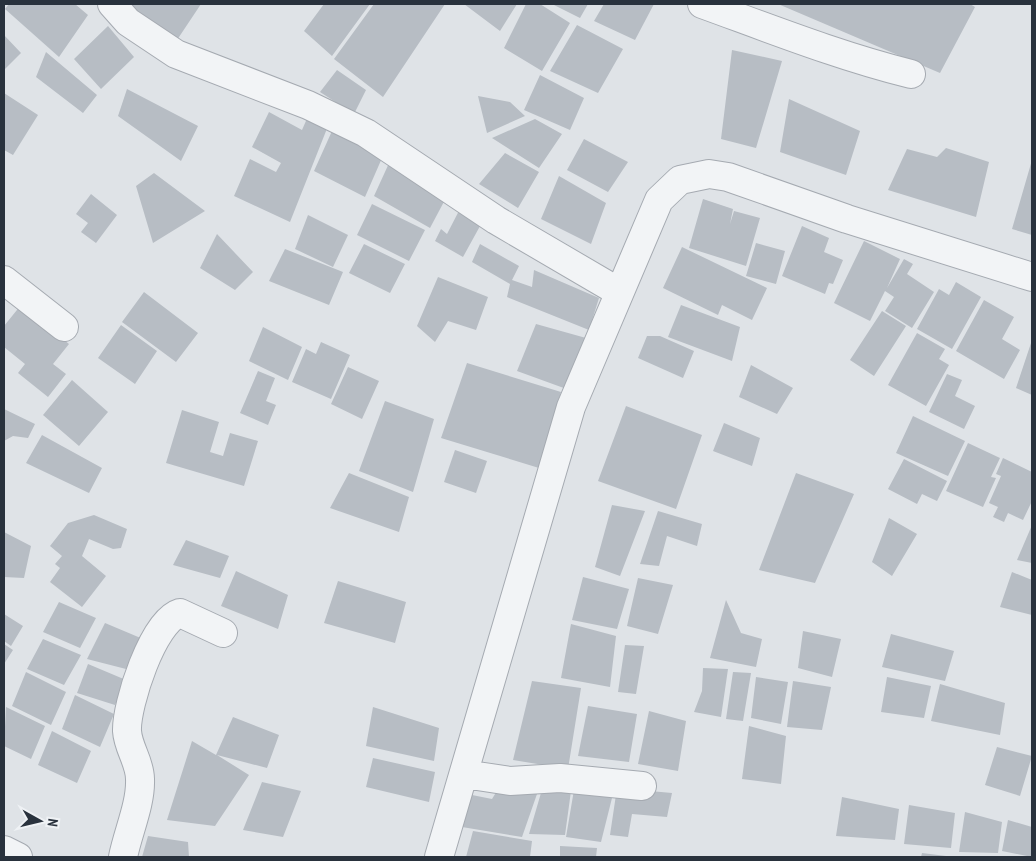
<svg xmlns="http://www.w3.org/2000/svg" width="1036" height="861" viewBox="0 0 1036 861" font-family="'PT Sans Narrow',sans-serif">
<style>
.building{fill:#b7bdc4}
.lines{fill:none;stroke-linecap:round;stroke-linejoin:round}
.street-casing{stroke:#a5aab1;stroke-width:30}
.street{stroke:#f2f4f6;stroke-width:28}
</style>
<rect width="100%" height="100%" fill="#dfe3e7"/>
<path class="building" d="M9,4H75L88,15L59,57L5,9Z
M129,4H201L173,46Z
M324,4H370L332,56L304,31Z
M374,4H445L383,97L334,59Z
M464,4H517L500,31Z
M526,4H540L570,23L542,71L504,48Z
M552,4H588L580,18Z
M604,4H654L635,40L594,21Z
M778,4H970L975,7L940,73Z
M577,25L623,49L598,93L550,71Z
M108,26L134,57L101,89L74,59Z
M4,35L21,53L4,70Z
M732,50L782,61L756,148L721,139Z
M46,52L97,95L83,113L36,77Z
M337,70L366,90L354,114L320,92Z
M540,75L584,98L570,130L524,110Z
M127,89L198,126L181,161L118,116Z
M4,93L38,115L13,155L4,150Z
M478,96L510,102L525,116L487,133Z
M789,99L860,131L846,175L780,152Z
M269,112L302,130L309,114L328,126L290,222L234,196L250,159L276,172L281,163L252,147Z
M535,119L562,134L539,168L492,138Z
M332,131L382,158L365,197L314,171Z
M584,139L628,162L608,192L567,170Z
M946,148L989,162L976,217L888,190L907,149L937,157Z
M505,153L539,172L518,208L479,184Z
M1032,160V235L1012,229Z
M390,161L447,196L430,228L374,196Z
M154,173L205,211L153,243L136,186Z
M559,176L606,203L591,244L541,219Z
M91,194L117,215L96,243L81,232L88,223L76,214Z
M703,199L733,209L730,224L734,211L760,218L746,266L689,248Z
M372,204L425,230L409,261L357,235Z
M462,205L485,217L463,257L435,241L441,229L447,234Z
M308,215L348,235L333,267L295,249Z
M802,226L829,238L824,252L843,260L833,284L829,283L825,294L782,276Z
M217,234L253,272L235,290L200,268Z
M864,241L900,259L887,288L904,259L913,264L907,274L934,292L912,328L885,311L894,297L885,291L870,321L834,303Z
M756,243L785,251L776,284L746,276Z
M364,244L405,264L390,293L349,273Z
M480,244L519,266L512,280L532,287L534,270L599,298L589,330L507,297L510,284L472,262Z
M682,247L767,288L752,320L722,305L718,315L663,288Z
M285,249L343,272L329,305L269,281Z
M438,277L488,297L476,330L448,321L435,342L417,326Z
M956,282L981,297L952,349L917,329L939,289L949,295Z
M144,292L198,333L176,362L122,322Z
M984,300L1014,317L1002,339L1020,350L1004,379L956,351Z
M21,305L69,344L53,364L66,374L48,397L18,373L25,364L4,347V326Z
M681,305L740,327L732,361L668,337Z
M882,311L906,326L874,376L850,360Z
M536,324L586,338L572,391L517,371Z
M121,325L157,351L135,384L98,358Z
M263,327L302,347L288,380L249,361Z
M917,333L945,349L939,359L949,365L926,406L888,385Z
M647,336H660L694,351L683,378L638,358Z
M1032,340V395L1016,388Z
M321,342L350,355L331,399L292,382L306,349L316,354Z
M467,363L561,392L539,468L441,438Z
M751,365L793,388L777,414L739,397Z
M348,367L379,381L362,419L331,404Z
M258,371L275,378L266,401L276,405L268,425L240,413Z
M947,374L962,380L955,396L975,406L964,429L929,412Z
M72,380L108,412L79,446L43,415Z
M385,401L434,419L413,492L359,471Z
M626,406L702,435L676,509L598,481Z
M4,409L35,424L28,438L13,436L4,441Z
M182,410L219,422L210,452L223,456L230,433L258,441L244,486L166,463Z
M913,416L965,441L948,476L896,453Z
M724,423L760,438L752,466L713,451Z
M42,435L102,468L89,493L26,463Z
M968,443L1000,458L991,477L996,478L983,507L946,491Z
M455,450L487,461L476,493L444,482Z
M1003,458L1032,472V501L1023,520L1008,513L1004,522L993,517L998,507L989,503L1001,476L996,474Z
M904,459L947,481L937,501L922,494L917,504L888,489Z
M349,473L409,497L399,532L330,508Z
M796,473L854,494L815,583L759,570Z
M612,505L645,511L620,576L595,567Z
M658,511L702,524L697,546L667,536L659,566L640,564Z
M94,515L127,529L121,548L113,549L89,539L82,556L106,576L82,607L50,582L60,568L55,564L62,556L50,546L68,523Z
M889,518L917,534L892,576L872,562Z
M1032,525V563L1017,560Z
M4,532L31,546L24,578L4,577Z
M186,540L229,556L220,578L173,565Z
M236,571L288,595L278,629L221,606Z
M1012,572L1032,580V615L1000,607Z
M583,577L629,589L617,629L572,620Z
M638,578L673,585L658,634L627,626Z
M338,581L406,602L395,643L324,623Z
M726,600L741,633L762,639L756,667L710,658Z
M59,602L96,618L80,648L43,632Z
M4,614L23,626L11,646L4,641Z
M105,623L143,639L126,669L87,659Z
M571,624L616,636L610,687L561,678Z
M803,631L841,639L832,677L798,668Z
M891,634L954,651L945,681L882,667Z
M43,639L81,655L64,685L27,669Z
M4,644L13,650L4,664Z
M625,645L644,646L636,694L618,692Z
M88,664L126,680L115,705L77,693Z
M703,668L728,669L721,717L694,712L702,691Z
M26,672L66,692L51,725L12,706Z
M733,672L751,673L743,721L726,719Z
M756,677L788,682L781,724L751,718Z
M887,677L931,686L924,718L881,712Z
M532,681L581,688L568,769L513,760Z
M793,681L831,687L822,730L787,727Z
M940,684L1005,703L1000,735L931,721Z
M75,695L114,714L100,747L62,729Z
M588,706L637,714L629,762L578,756Z
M6,707L45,726L31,759L4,746Z
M373,707L439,728L434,761L366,746Z
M649,711L686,721L678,771L638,764Z
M233,717L279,735L267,768L217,755L249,775L215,826L167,820L192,741L216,755Z
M749,726L786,736L781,784L742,779Z
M52,731L91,751L77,783L38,765Z
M997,747L1032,756L1020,796L985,785Z
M373,758L435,772L429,802L366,787Z
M262,782L301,791L283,837L243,830Z
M575,784L615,786L601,842L566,837Z
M500,786L537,794L522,837L462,827L467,794L492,799Z
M543,786L571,791L565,835L529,834Z
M617,788L672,793L667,817L632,814L628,837L610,835Z
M842,797L899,809L895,840L836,836Z
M909,805L955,813L951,848L904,844Z
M965,812L1002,822L998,853L959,852Z
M1008,820L1032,827V857L1002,851Z
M473,831L532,841L530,857H466Z
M148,836L188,842L189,857H142Z
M560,846L597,848L596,857H560Z
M922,853L946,856V857H921Z"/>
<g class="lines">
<defs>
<path id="street" d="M112,4L128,22L176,54L308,105L366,133L496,220L619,292
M702,4C771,29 839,56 911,74
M4,280L64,327
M464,774L510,781L560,778L642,786
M4,850L18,857
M123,857C128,832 141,804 140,779C140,762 128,748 127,731C126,705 153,621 180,613L223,633
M439,857L571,407L659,200L680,180L709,174L728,177L847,219L1032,277"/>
</defs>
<use href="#street" class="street-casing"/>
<use href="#street" class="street"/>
</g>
<rect width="1036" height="861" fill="none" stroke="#29323d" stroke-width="10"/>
<g transform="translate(40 821) rotate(98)" stroke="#eff2f5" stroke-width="4" paint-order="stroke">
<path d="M0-4L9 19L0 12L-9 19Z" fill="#29323d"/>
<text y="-8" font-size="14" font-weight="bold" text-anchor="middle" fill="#29323d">N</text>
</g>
</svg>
